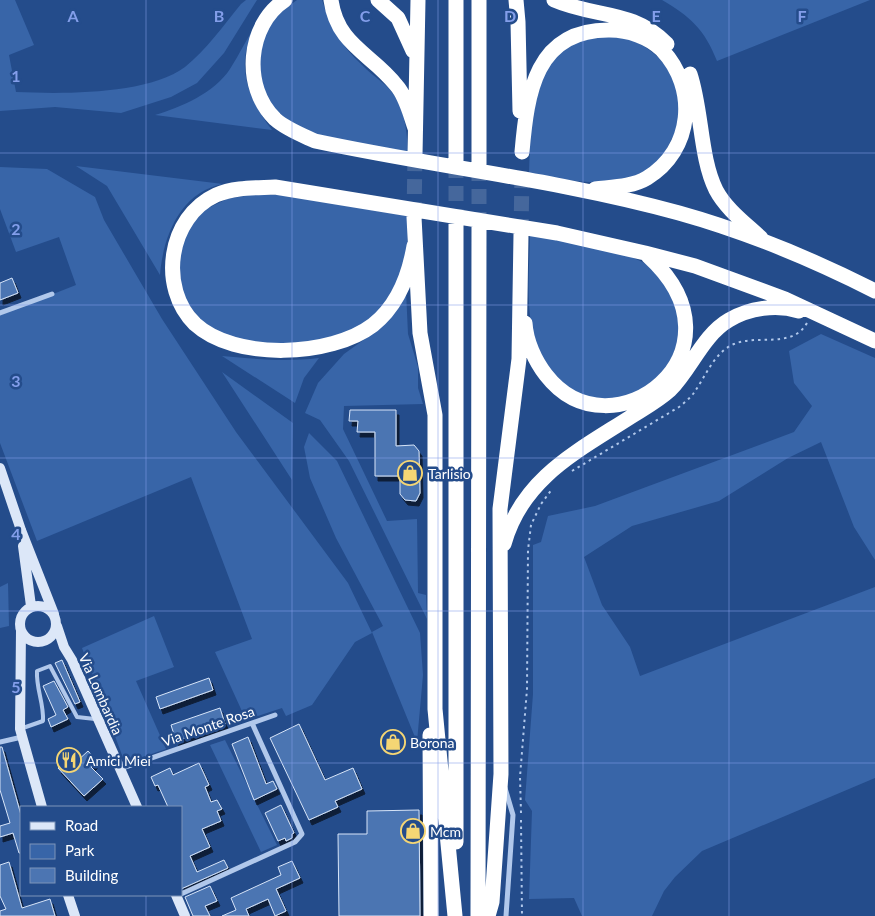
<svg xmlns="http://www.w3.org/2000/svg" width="875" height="916" viewBox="0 0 875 916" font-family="Lato,sans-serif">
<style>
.green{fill:#3865a8}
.building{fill:#4c75b2;stroke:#d6e4f8;filter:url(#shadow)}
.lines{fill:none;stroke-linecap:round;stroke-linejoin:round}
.highway-tunnel{stroke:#45679c;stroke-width:15;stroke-dasharray:15 8;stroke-linecap:butt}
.path{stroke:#b1c8eb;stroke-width:2;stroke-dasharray:2.5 4;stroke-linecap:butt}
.lane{stroke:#b1c8eb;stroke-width:4}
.street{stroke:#b1c8eb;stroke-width:5}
.secondary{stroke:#dce7f8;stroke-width:10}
.highway{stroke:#fff;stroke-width:15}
.grid{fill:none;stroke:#839eea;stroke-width:1;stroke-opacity:0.55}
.labels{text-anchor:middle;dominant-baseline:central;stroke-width:5;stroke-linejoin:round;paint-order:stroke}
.poi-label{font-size:14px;fill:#fff;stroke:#244c8b;text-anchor:start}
.street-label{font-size:14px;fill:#fff;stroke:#244c8b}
.grid-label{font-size:16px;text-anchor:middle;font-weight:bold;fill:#839eea;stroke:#244c8b;stroke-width:5;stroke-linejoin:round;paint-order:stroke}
</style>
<defs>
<filter id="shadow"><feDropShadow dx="3" dy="5" stdDeviation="0" flood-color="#0009"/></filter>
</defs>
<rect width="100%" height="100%" fill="#244c8b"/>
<path class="green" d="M0,0H15L34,45L9,55L16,92C62,94 148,95 185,67C206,50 224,25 241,4L246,0H257L224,53L197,83L171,97L121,113L55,107L0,111Z
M297,0H322C330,26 342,47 362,65C374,78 389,84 397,100C406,117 407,135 408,153L317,138L274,111L261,88L258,68L261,48L267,29L278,14Z
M662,0H870L717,61C705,30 690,16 662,0Z
M267,10C261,20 251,32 248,44C238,75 253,105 272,130L155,115C182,107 214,93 230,69C243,49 251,28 267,10Z
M605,36C613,37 621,37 628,39C662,50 688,86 679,123C678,129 674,135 671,140C663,159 652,171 632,179C606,188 556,178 529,174C531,133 528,76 565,49C577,40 592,38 605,36Z
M76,166L223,184C180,192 163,237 160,275L107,186Z
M0,167L47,169L95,197L104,220L162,319L236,432L348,583L372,633L355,642L312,705L286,716L282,708L246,720L215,652L252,639L191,477L37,541L0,443V315L76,285L59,237L16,252L0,209Z
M250,195H281L408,216L407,250L396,286L384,305L369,321L349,332L325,341L293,344H252L208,330L180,293L179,247L189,226L206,209L227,199Z
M530,235C561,240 625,248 650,267C727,325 640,440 566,386C560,381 549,376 546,369C523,327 529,282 530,235Z
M406,291L408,334L418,367V388L423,404L344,406L343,429L387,521L417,519L418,593L426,595L427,619L349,461L320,420L305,413L318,383L344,354L369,336Z
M821,334L875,358V560L854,527L821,442L788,458L719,501L632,526L584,557L602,605L630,647L640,676L875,587V778L702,851L675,877L664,891L652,916H582L574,898L529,899L532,811L525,800L533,694V545L541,542L548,516L595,506L794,432L812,406L794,383L789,351Z
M222,356C256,359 284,362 319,358L304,378L295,403Z
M222,372L293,423L292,480Z
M309,433L337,461L420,633L423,675L417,742L372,632L383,626L336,538L310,478L304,447Z
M8,583L9,626L0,628V587Z
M154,616L174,667L136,681L166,749L125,763L82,648Z
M225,740L277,845L261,852L210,745Z"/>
<path class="building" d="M12,278L18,293L0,300V283Z
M350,410H396V446L414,445L419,451L420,493L416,501L405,500L400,494V476H375V432H357L358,421H349Z
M62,660L80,702L75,704L55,663Z
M209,678L213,690L160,709L156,697Z
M54,681L68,707L63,710L68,719L51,727L48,719L56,715L43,686Z
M220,708L225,724L176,741L171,725Z
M299,724L325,780L353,768L362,789L335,801L338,807L309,820L270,738Z
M248,737L266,784L273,781L277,789L254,800L232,744Z
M0,747H2L21,815V853H19L13,833L0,837V826L10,823L0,790Z
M88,751L97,761L91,767L103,779L84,796L58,768L71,757L76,762Z
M199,763L209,785L205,787L211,802L217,800L222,809L217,811L221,821L202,829L210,847L190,856L197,872L224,860L228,868L181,889V807H168L158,785L155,786L151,777L170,768L173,775Z
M281,805L294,833L292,834V838L286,841L285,838L278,841L265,813Z
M419,810L420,916H339L338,834H367V811Z
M292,861L300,878L276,889L286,911L275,916L268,899L246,909L249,916H222L236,910L231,898L281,875L278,867Z
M9,862L22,908L50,899L55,916H0V911L6,909L0,896V865Z
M210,886L217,901L205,906L210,916H193L185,897Z"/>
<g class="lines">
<path class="highway-tunnel" d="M414,217L415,155
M456,224V162
M479,227V166
M521,234L522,173"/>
<path class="path" d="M572,471L679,407C684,403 689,399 693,394C705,378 714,352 734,344C758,334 792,349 807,323
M521,813L520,777L527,689L528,550L531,525L541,504L552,489
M521,820L522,916"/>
<path class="lane" d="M20,729L43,721C44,703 36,689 37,671L50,666L77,717L95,719"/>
<path class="street" d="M0,313L52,294
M0,742L22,737
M120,769L275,715
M505,788L513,815L506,916
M181,894L295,842L302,834L252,723"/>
<path class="secondary" d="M0,468L21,530L54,614
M23,546L31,606
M20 624a18 18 0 1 1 36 0a18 18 0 1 1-36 0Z
M57,626L64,647L72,660L137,807
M21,630L20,729L42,807
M68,895L75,916
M176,895L185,916"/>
<path class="highway" d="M285,0C247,25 242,87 275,119C286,129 302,135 315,141C436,167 560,180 679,213C747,232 812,259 875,291
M331,0C337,45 372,54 396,85C406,96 410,114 415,128
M378,0L398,18L413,51
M479,0V166
M516,0L518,22L520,111
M554,0C595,18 632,9 667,44
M690,74C702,110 700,158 716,190C726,209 745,223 761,238
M522,152C527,94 535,29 610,30C628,30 649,37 662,50C698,88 693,150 647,178C632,187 612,187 595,189
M415,155L418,0
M456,162V0
M414,217L420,333L435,415V709L455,916
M456,224V842
M414,246C409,275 397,306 373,325C331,357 235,361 195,324C158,288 168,217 216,195C234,187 256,188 275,187L557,233L645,253L695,266L785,299L875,341
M525,323C526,341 535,361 546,375C612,460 753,351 648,256
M504,544C522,479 576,452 629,418C643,409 658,401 670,390C691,369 703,335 729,320C749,308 776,304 799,311
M430,735L431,916
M478,916L479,227
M488,916L492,902L501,774L500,509L519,359L521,234"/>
</g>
<path class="grid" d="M146,0V807M292,0V916M438,0V916M583,0V916M729,0V916M0,153H875M0,305H875M0,458H875M0,611H875M0,763H875M146,895V916"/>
<defs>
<symbol id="shop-ring" viewBox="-11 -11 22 22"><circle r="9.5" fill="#244c8b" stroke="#f5d674" stroke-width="1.5"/><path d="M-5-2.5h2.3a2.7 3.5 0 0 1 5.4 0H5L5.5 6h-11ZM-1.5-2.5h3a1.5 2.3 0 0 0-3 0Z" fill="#f5d674"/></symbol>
<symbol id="restaurant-ring" viewBox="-11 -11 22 22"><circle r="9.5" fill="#244c8b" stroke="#f5d674" stroke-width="1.5"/><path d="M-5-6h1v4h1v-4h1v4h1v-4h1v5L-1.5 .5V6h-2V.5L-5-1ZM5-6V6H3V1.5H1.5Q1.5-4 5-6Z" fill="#f5d674"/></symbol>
</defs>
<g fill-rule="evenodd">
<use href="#shop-ring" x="396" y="459" width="28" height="28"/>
<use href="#shop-ring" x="379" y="728" width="28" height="28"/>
<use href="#restaurant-ring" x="55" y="746" width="28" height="28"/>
<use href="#shop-ring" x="399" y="817" width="28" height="28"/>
</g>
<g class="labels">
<g class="poi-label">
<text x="428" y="473">Tarlisio</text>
<text x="410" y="742">Borona</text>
<text x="86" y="760">Amici Miei</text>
<text x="430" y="831">Mcm</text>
</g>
<g class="street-label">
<text transform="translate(101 694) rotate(66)">Via Lombardia</text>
<text transform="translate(208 726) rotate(-19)">Via Monte Rosa</text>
</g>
</g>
<g class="grid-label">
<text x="73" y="22">A</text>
<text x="219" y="22">B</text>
<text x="365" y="22">C</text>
<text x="510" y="22">D</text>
<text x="656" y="22">E</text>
<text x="802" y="22">F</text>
<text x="16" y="82">1</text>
<text x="16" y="235">2</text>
<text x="16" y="387">3</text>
<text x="16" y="540">4</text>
<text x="16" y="693">5</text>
</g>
<rect x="20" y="806" width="162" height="90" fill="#244c8b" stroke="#7c94b9"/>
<rect x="30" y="822" width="25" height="8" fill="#dce7f8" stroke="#7c94b9"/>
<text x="65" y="831" font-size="15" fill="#ffffff">Road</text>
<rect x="30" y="844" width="25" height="15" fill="#3865a8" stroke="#7c94b9"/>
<text x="65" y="856" font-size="15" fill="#ffffff">Park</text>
<rect x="30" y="868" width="25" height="15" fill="#4c75b2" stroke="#7c94b9"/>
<text x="65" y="881" font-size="15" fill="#ffffff">Building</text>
</svg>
